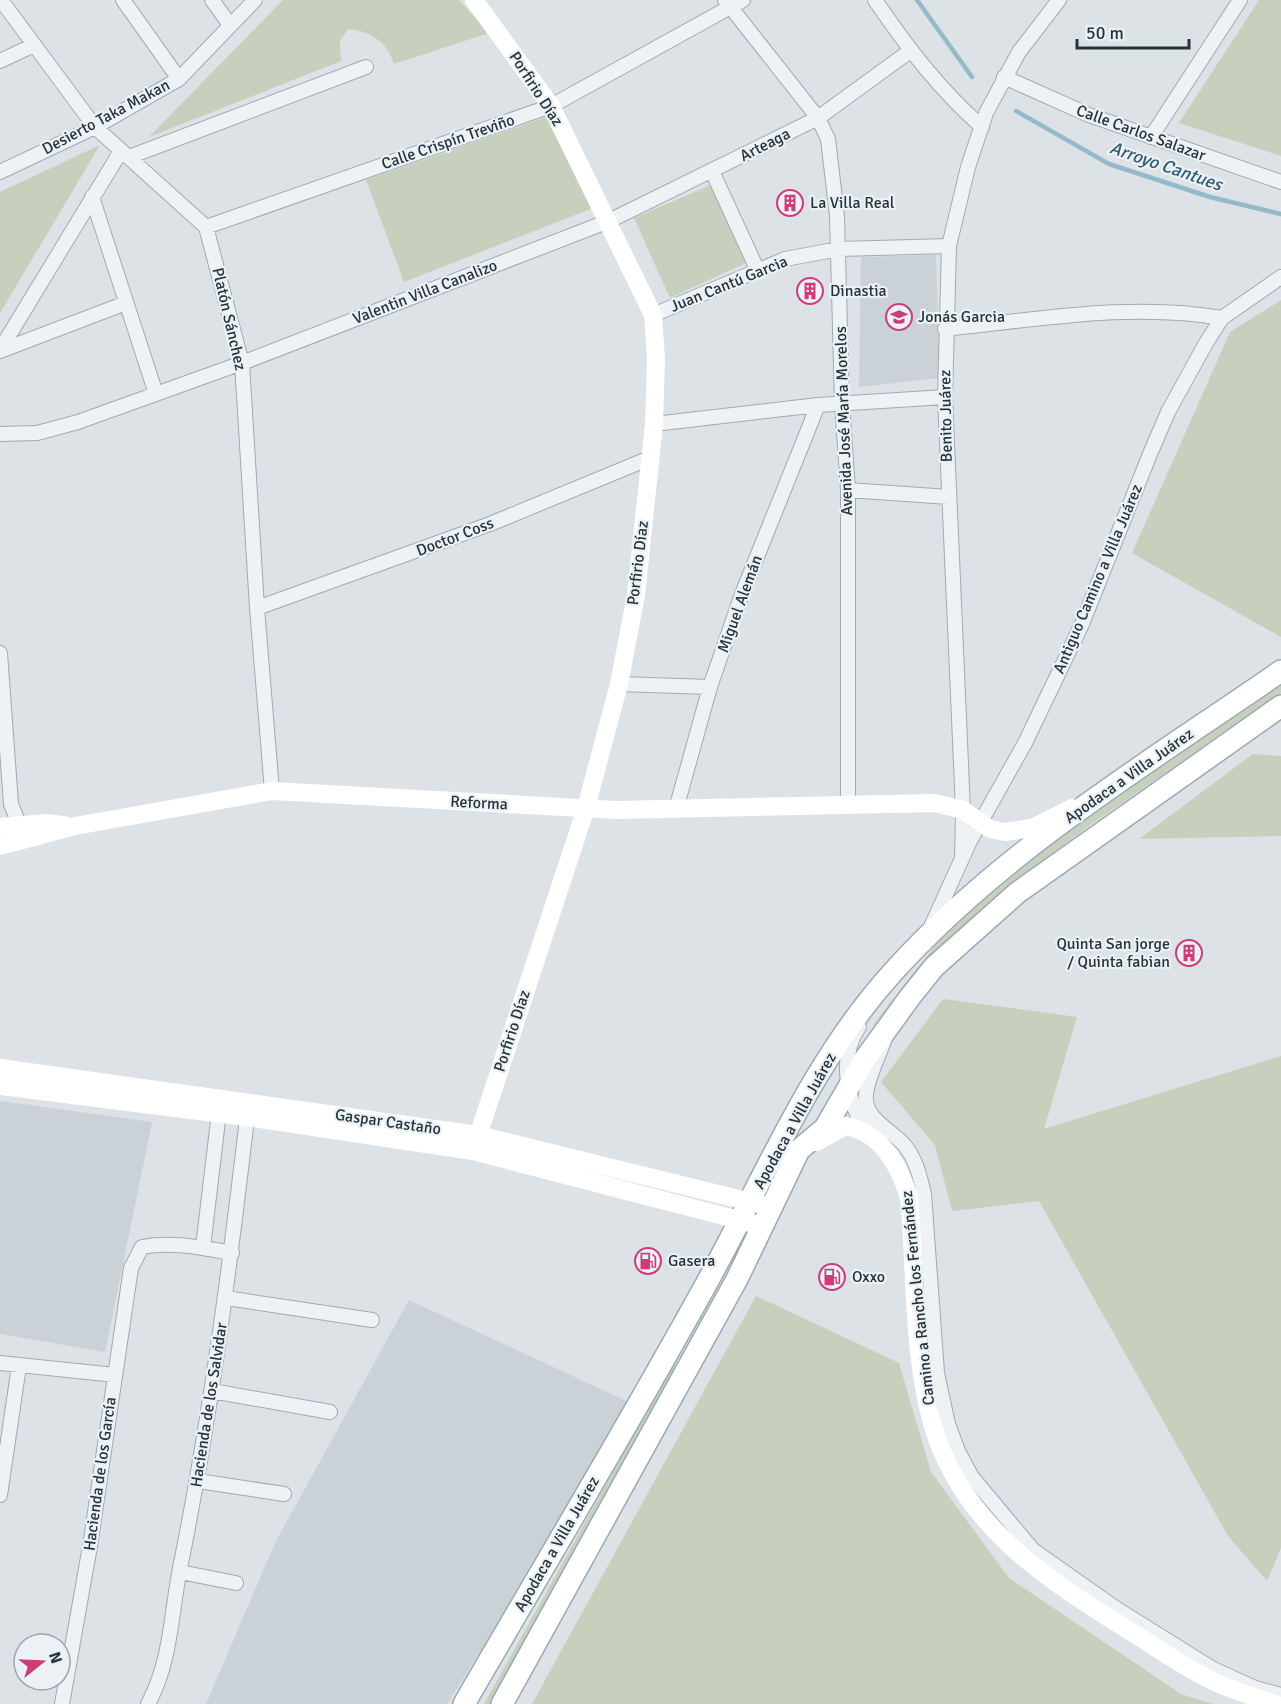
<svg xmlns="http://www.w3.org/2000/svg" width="1281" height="1704" viewBox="0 0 1281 1704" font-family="Signika,sans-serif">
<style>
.built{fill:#cad2d8}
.green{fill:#c6d0bd}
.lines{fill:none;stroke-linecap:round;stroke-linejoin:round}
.stream{stroke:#95bac7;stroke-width:4.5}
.street-casing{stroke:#a1aab0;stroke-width:16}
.primary-casing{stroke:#9baab2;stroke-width:24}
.street{stroke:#eef2f5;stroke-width:14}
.secondary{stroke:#fff;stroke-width:18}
.primary{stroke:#fff;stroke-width:21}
.labels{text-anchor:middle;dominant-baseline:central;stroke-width:4.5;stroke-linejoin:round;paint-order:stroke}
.street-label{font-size:16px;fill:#25333c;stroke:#ebf1f4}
.poi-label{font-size:16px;fill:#25333c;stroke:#ebf1f4;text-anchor:start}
.water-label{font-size:18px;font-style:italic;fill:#2f5c70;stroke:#ebf1f4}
</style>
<rect width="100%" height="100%" fill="#dce2e6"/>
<path class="built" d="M936,255L940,378L859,387L861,257Z
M0,1101L152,1122L105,1352L0,1334Z
M409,1300L637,1406L447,1704H206L275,1543Z"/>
<path class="green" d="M283,0H459L489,33L394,64C387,42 371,31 348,29L340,41L341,61L149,137Z
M1259,0H1281V156L1179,123Z
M546,117L593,208L404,282L366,180Z
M100,145L0,313V192Z
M713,184L748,262L670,298L634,218Z
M1281,300V637L1132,553L1230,332Z
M1281,682V693L1273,698L1090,825L993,898L940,949L868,1031L956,919L1038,852Z
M1253,754L1281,756V836L1139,839Z
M943,999L1077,1017L1044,1129L1281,1056V1548L1267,1581L1228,1536L1039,1201L952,1211L935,1145L881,1082Z
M756,1296L899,1363L931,1472L1009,1578L1181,1694L1213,1704H532Z
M680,1352L670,1380L496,1704H484Z"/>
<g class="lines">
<path class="stream" d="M917,0L972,77
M1016,111L1109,164L1210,197L1281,214"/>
<defs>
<path id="street" d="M1,0L95,127L206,227L242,363L257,608L272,791
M123,0L179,79
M212,0L230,25
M725,0L818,118L828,139L837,216L842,403L848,490V805
M875,0C907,47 939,89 982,127
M0,61L34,45
M1004,77L1089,115L1281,182
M1151,137L1240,0
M129,157L366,67
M712,171L757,269
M0,172L95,127L179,79L255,0
M92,197L156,394
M206,227L551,106L743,0
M653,315L785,259L839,249L949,246
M945,329C1037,320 1131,302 1222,318
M0,350L121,151
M0,351L126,303
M654,424L818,405L945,397
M0,434L37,433L78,422L242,363L609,221L818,118L910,51
M848,490L949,497
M257,608L490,524L650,458
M0,653L11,804L22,832
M619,684L710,687
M676,809L710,687L742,594L818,405
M962,859L963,810L945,397L949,246L968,167L986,113L1019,52L1059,0
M930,929L970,841L1025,743L1082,624L1150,454L1168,412L1206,343L1222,318L1281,277
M859,1027C838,1057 847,1105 868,1132
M884,1041C878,1058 868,1077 866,1094C863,1120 893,1130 906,1147C917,1162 920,1177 924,1194L937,1373L948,1424L958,1451L972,1477L1033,1550L1117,1609L1213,1669L1255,1688L1281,1695
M203,1247L220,1104
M226,1298L372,1320
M0,1363L115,1375
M212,1391L330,1412
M198,1481L284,1494
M0,1495L19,1366
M180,1572L236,1583
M62,1704L90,1546L131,1268L142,1247C171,1241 204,1248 232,1253
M148,1704C171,1662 171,1614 180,1568C211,1416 230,1264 248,1110"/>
<path id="primary" d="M464,1704C546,1562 631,1421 710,1277C766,1174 813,1060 893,972C1003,850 1147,764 1281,671
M502,1704L737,1279L799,1150L825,1128L865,1059L910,997L934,967L1017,893L1281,706"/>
</defs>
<use href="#street" class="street-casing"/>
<use href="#primary" class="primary-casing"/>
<use href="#street" class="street"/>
<path class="secondary" d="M0,827L45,823L64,825
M0,846L75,826L272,791L617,810L935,803L963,810L990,829L1005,832L1032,828L1072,808
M0,1068L478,1135L763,1205
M0,1086L247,1117L473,1151L762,1226
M816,1142L845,1126C880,1131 900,1166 909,1198C916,1271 912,1351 932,1423C961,1525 1045,1578 1130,1631C1156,1647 1183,1667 1211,1680C1231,1690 1253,1697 1275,1704
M473,1151L586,808L619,684L636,595L654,424L656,359L653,315L551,106L474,0"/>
<use href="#primary" class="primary"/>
</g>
<defs>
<symbol id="building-ring" viewBox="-11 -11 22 22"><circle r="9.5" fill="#ebf1f4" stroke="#cf3d77" stroke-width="1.5"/><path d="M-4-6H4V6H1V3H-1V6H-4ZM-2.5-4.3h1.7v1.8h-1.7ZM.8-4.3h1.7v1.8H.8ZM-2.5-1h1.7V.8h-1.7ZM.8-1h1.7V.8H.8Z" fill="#cf3d77"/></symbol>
<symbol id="school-ring" viewBox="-11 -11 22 22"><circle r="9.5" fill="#ebf1f4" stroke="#cf3d77" stroke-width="1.5"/><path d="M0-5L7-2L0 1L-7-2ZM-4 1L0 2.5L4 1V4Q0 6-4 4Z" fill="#cf3d77"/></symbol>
<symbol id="fuel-ring" viewBox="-11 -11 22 22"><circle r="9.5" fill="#ebf1f4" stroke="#cf3d77" stroke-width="1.5"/><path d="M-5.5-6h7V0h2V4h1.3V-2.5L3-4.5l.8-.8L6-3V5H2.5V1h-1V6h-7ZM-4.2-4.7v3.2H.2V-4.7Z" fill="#cf3d77"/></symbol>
</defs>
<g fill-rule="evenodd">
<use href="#building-ring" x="775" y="188" width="30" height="30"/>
<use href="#building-ring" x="795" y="276" width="30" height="30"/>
<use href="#school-ring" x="884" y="302" width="30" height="30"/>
<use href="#building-ring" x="1174" y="938" width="30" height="30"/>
<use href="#fuel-ring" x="633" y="1246" width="30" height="30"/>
<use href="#fuel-ring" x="817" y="1262" width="30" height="30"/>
</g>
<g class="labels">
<g class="street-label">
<text transform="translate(536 89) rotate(57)">Porfirio Díaz</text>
<text transform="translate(106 117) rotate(-28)">Desierto Taka Makan</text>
<text transform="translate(1141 133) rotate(20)">Calle Carlos Salazar</text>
<text transform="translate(448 142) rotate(-19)">Calle Crispín Treviño</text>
<text transform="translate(765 145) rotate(-27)">Arteaga</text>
<text transform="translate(729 284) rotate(-22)">Juan Cantú Garcia</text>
<text transform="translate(425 292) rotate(-21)">Valentin Villa Canalizo</text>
<text transform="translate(229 319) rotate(77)">Platón Sánchez</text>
<text transform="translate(946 416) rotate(-91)">Benito Juárez</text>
<text transform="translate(844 421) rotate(-92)">Avenida José María Morelos</text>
<text transform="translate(455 537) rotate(-21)">Doctor Coss</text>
<text transform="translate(638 563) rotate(-83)">Porfirio Díaz</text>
<text transform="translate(1098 579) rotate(-67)">Antiguo Camino a Villa Juárez</text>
<text transform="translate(740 604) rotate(-70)">Miguel Alemán</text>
<text transform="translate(1129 776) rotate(-35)">Apodaca a Villa Juárez</text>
<text transform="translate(479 803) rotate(3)">Reforma</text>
<text transform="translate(512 1031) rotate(-72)">Porfirio Díaz</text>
<text transform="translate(795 1121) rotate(-61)">Apodaca a Villa Juárez</text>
<text transform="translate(388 1122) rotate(8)">Gaspar Castaño</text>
<text transform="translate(918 1298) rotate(-96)">Camino a Rancho los Fernández</text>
<text transform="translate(209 1405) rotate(-81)">Hacienda de los Salvidar</text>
<text transform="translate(100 1474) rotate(-82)">Hacienda de los García</text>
<text transform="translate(557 1544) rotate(-60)">Apodaca a Villa Juárez</text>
</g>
<g class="poi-label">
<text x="810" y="203">La Villa Real</text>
<text x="830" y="291">Dinastia</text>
<text x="918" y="317">Jonás Garcia</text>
<text x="1170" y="944" text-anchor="end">Quinta San jorge<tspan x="1170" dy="18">/ Quinta fabian</tspan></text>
<text x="668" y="1261">Gasera</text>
<text x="852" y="1277">Oxxo</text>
</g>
<g class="water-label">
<text transform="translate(1166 166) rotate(19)">Arroyo Cantues</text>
</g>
</g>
<g transform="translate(42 1662) rotate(72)"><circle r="28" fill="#ebf1f4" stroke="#9ca5aa" stroke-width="1.5"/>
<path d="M0-4.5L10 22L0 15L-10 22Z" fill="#cf3d77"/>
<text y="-9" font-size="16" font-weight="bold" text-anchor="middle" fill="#25333c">N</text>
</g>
<path d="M1077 39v9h112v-9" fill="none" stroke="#25333c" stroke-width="3"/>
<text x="1086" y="39" font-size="18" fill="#25333c" stroke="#ebf1f4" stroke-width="4.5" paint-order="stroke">50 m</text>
</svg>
